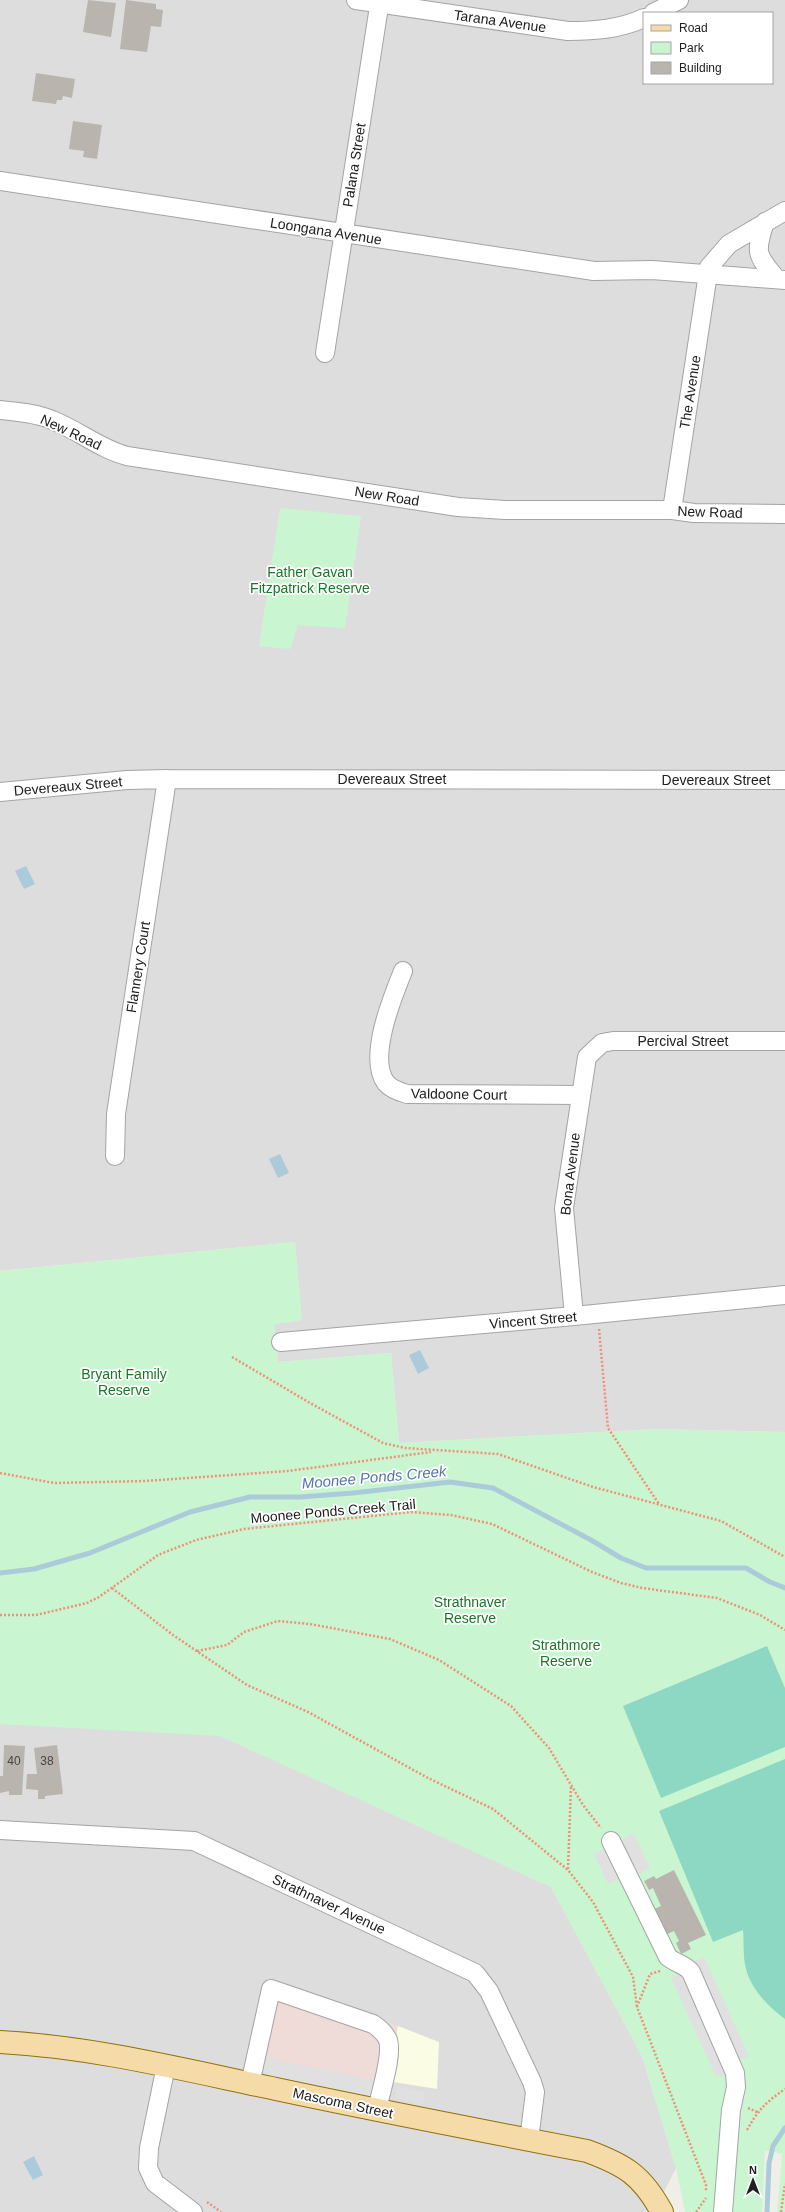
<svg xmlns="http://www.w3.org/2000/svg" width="785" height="2212" viewBox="0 0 785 2212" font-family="Arial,sans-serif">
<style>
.residential{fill:#dedddd;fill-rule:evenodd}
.commercial{fill:#efdbd8}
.education{fill:#fafde4}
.park{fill:#c9f6d1}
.pitch{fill:#8cd8c2}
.parking{fill:#e0e0e0}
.water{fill:#accbda}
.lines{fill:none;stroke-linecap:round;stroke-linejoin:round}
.stream{stroke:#accbda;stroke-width:5}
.building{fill:#b9b4ad}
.minor-casing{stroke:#a4a4a4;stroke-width:20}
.major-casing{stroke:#90710c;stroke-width:24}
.path{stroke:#ef9079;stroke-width:2.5;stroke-dasharray:2 2;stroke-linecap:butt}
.minor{stroke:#fff;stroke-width:18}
.major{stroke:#f5dba8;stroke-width:22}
.labels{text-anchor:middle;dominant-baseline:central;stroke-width:3.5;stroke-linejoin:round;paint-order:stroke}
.number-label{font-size:12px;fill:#464543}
.street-label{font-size:14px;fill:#202020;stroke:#fff}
.park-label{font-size:14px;fill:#157826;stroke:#fff}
.water-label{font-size:15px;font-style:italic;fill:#5376a9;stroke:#fff}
</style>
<rect width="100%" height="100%" fill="#f0eee8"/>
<path class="residential" d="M0,0H785V1432L657,1429L399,1443L391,1353L278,1362L274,1324L301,1320L295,1242L0,1271ZM644,13H772V83H644Z
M0,1711L221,1732L551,1887L642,2056L676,2168L654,2212H0Z"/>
<path class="commercial" d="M268,1983L398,2026L385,2095L252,2063Z"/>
<path class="education" d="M398,2026L439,2042L437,2089L387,2081Z"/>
<path class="park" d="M280,508L361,516L345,628L298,625L290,649L259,646Z
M295,1242L302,1320L274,1324L278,1362L391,1353L399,1443L657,1429L785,1432V2212H777L782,2154L765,2150L762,2212H685L676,2168L642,2056L551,1887L220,1736L0,1724V1271Z"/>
<path class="pitch" d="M767,1646L785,1688V1747L661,1798L623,1706Z
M785,1759V2019C768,2007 748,1986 745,1964C743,1953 744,1941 743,1930L713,1942L659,1811Z"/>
<path class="parking" d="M634,1833L650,1868L638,1874L621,1878L608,1884L594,1854Z
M704,1957L749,2056L739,2060L727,2073L716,2077L671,1978L682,1973L683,1966Z
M266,2058L374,2080L371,2096L263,2075Z
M397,2087L425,2092L423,2104L395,2098Z"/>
<path class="water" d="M26,866L35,884L24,889L15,871Z
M280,1154L289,1173L278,1178L269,1159Z
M420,1350L429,1368L418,1374L409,1355Z
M34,2156L43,2175L33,2180L23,2162Z"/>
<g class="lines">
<path class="stream" d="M0,1573L34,1569L90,1553L190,1512L250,1497H300L353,1493L450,1482L493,1488L591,1540L621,1558L646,1568H746L770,1582L785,1588
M767,2212L769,2163L773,2146L785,2128"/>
</g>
<path class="building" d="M88,0L116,3L111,37L83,32Z
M126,0L156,4V9L163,10L161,27L151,26L147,52L120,49Z
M36,73L75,79L72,98L63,96L62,100H57L56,104L32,101Z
M73,121L102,125L97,159L83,157L84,151L69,149Z
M4,1745L25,1746L22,1795H9V1791L0,1793V1776H3Z
M57,1745L63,1794L45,1796V1799H38V1790L26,1789L27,1774H37L34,1748Z
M674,1870L706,1935L688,1943L691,1949L681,1954L676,1943L679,1941L674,1931L665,1935L652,1910L661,1906L653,1888L649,1890L644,1881L654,1876L656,1879Z"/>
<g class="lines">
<defs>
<path id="minor" d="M356,0L568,31C595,31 620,29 644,18
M653,13L679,0
M0,181L594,271L652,270L785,280
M765,222C755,252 756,255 776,278
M325,353L380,0
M0,410C17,412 36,413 52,420C78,430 100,449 127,456L458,507L505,510H672L694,513L785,514
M672,510L709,267L729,244L785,211
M0,792L127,780L167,779L785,780
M403,971C393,996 367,1058 386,1083C391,1089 400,1092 407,1094L581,1095
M115,1156L116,1114L167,779
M574,1316L564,1208L587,1057L602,1043L613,1041H785
M281,1342L574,1316L785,1295
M0,1830L194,1841L475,1973L489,1991L532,2082L535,2092L529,2140
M611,1841L668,1957C675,1963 686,1965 691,1972L735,2073L736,2087L731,2110L723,2212
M166,2066L149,2148L148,2168L155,2183L193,2212
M250,2084L271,1989L373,2024C379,2028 385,2033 388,2040C393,2056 380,2093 377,2110"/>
<path id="major" d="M0,2042C94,2047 185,2070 276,2089C379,2111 483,2131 587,2151C625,2165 642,2175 662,2212"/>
</defs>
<use href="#minor" class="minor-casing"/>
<use href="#major" class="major-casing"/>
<path class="path" d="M599,1329L608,1428L659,1504
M232,1357L310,1403L383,1443L405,1448L498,1454L593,1487L721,1521L785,1557
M0,1473L54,1483L145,1481L288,1471L431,1452
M112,1588L173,1635L247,1685L308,1712L428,1778L493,1809L568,1870L593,1902L633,1977L637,2007
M0,1615H36L87,1603L99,1597L158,1555L196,1540L244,1529L411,1512L451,1515L492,1524L592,1572L621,1583L642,1588L717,1598L760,1615L785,1630
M197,1651L227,1645L244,1632L278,1621L310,1624L390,1639L439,1660L511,1706L549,1748L583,1805L601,1828
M568,1869L571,1786
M660,1971L650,1974L637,2007L706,2185V2191
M748,2108L757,2112
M747,2130C758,2110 766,2102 785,2089
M207,2202L221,2212
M696,2212L706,2198
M781,2212L785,2184"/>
<use href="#minor" class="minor"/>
<use href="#major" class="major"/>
</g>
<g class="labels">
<g class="number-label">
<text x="14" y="1761">40</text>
<text x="47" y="1761">38</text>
</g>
<g class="street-label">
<text transform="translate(500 21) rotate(8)">Tarana Avenue</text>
<text transform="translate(354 165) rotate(-81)">Palana Street</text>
<text transform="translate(326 231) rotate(9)">Loongana Avenue</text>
<text transform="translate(690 392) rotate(-81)">The Avenue</text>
<text transform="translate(71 432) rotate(25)">New Road</text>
<text transform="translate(387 496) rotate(9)">New Road</text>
<text transform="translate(710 512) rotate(2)">New Road</text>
<text x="392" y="779">Devereaux Street</text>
<text x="716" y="780">Devereaux Street</text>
<text transform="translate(68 786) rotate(-5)">Devereaux Street</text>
<text transform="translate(138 967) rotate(-81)">Flannery Court</text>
<text x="683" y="1041">Percival Street</text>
<text transform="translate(459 1094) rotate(1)">Valdoone Court</text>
<text transform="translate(570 1174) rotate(-83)">Bona Avenue</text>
<text transform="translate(533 1320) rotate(-5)">Vincent Street</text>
<text transform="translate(333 1511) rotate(-5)">Moonee Ponds Creek Trail</text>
<text transform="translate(329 1904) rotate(25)">Strathnaver Avenue</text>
<text transform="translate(343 2103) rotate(12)">Mascoma Street</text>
</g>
<g class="park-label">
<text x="310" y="572">Father Gavan<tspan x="310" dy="16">Fitzpatrick Reserve</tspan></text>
<text x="124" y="1374">Bryant Family<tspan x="124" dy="16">Reserve</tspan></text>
<text x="470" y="1602">Strathnaver<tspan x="470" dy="16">Reserve</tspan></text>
<text x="566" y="1645">Strathmore<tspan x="566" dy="16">Reserve</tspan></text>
</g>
<g class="water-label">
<text transform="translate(374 1477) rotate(-5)">Moonee Ponds Creek</text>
</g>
</g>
<rect x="643" y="12" width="130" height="72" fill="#ffffff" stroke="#a6a6a6"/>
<rect x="651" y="25" width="20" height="6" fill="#f5dba8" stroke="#a6a6a6"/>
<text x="679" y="32" font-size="12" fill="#202020">Road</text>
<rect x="651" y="42" width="20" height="12" fill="#c9f6d1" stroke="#a6a6a6"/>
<text x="679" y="52" font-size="12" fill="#202020">Park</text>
<rect x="651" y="62" width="20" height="12" fill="#b9b4ad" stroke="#a6a6a6"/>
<text x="679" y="72" font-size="12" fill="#202020">Building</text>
<g transform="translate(753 2180)" stroke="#ffffff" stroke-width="3" paint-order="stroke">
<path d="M0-3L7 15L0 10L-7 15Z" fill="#202020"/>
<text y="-6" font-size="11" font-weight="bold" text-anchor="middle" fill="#202020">N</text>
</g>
</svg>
